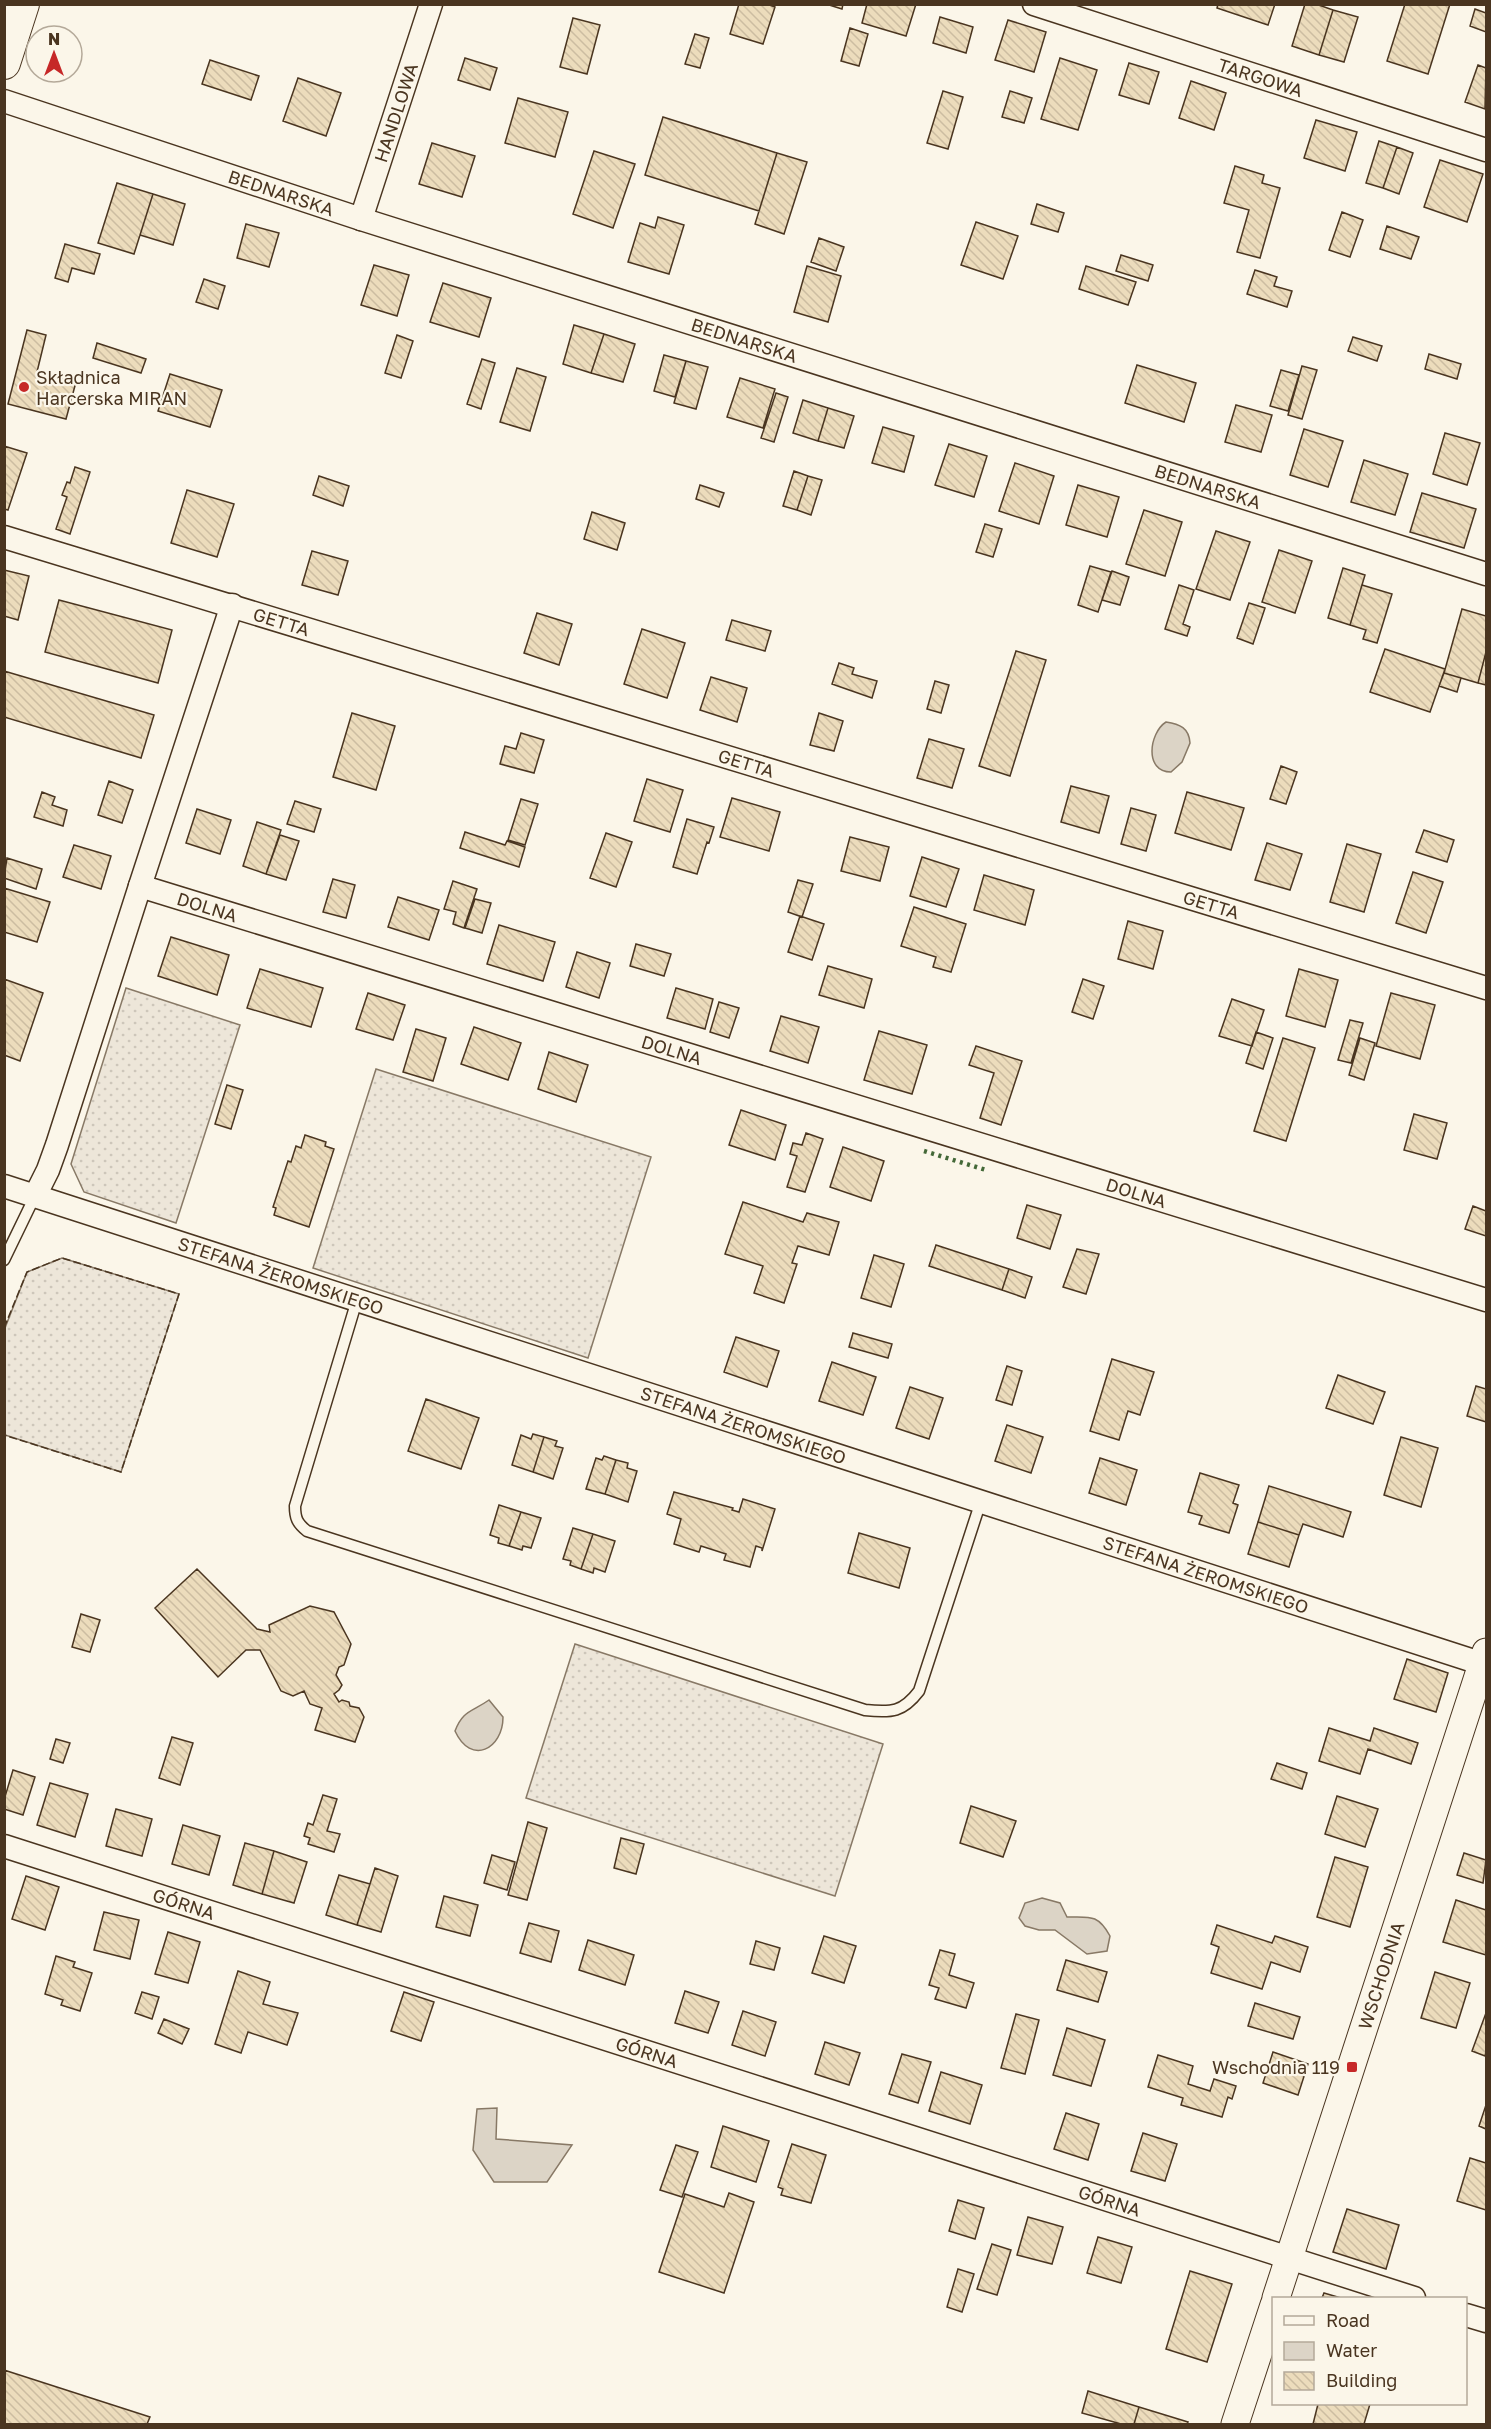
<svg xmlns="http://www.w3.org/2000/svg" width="1491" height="2429" viewBox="0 0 1491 2429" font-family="'Golos Text',sans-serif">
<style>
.grass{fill:url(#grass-dots);stroke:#887966;stroke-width:1.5}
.water{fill:#dcd4c6;stroke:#887966;stroke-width:1.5}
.building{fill:url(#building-back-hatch);stroke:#4a3520;stroke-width:1.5}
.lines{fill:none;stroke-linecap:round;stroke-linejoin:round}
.service-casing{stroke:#4a3520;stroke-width:13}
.minor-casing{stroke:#4a3520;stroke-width:25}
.tertiary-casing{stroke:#4a3520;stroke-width:29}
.secondary-casing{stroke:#4a3520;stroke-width:34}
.service{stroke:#fbf6e9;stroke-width:10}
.minor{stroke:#fbf6e9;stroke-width:22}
.tertiary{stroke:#fbf6e9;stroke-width:27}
.secondary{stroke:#fbf6e9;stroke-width:32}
.hedge{stroke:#436837;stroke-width:4.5;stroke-dasharray:3 4.5;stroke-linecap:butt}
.fence{stroke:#4a3520;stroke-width:1.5;stroke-dasharray:8 3;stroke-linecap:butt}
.poi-dot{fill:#c62828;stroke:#fbf6e9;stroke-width:2}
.labels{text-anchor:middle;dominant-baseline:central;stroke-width:4.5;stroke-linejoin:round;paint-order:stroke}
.street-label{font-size:18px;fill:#4a3520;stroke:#fbf6e9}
.poi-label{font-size:18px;fill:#4a3520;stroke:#fbf6e9;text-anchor:start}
</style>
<defs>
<pattern id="grass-dots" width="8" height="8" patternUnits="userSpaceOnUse" patternTransform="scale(1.5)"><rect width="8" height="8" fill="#ede6d9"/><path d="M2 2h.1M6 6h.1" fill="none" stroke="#cdc6ba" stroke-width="1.8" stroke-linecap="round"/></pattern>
<pattern id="building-back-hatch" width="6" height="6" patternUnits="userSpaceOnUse" patternTransform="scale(1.5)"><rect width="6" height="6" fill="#ecdcbc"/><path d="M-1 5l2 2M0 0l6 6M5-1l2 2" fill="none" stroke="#ccbda1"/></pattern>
</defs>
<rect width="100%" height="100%" fill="#fbf6e9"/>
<path class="grass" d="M126,988L240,1025L176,1223L84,1192L71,1164Z
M376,1069L651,1157L588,1358L313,1268Z
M62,1258L179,1294L121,1472L5,1435V1328L27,1272Z
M575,1644L883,1744L835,1896L526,1798Z"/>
<path class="water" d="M1166,722C1180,724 1189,728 1190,743L1182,762L1171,772C1144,772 1149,733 1166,722Z
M489,1700L503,1717C503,1749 471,1766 455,1731C463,1710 472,1712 489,1700Z
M1042,1898L1060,1903L1067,1917C1090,1917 1098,1914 1110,1936L1107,1951L1087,1954L1055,1930H1039L1025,1926L1019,1918L1025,1903Z
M497,2108L496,2139L572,2145L547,2182H494L473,2150L477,2109Z"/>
<path class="building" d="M739,4H767L775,7L763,44L730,34Z
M826,4H843L842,9Z
M867,4H916L906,36L862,23Z
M1218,4H1275L1268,25L1217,8Z
M1305,4H1316L1333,10L1319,55L1292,46Z
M1405,4H1450L1428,74L1387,61Z
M1475,9L1486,13V32L1470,26Z
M1333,10L1358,17L1344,62L1319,55Z
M940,17L973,27L966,53L933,43Z
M573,18L600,25L587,74L560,67Z
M1008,20L1046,32L1034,72L995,60Z
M850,28L868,34L859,66L841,61Z
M695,34L709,38L700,68L685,64Z
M465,58L497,68L490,90L458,80Z
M1060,58L1097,70L1078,130L1041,119Z
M210,60L259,76L251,100L202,84Z
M1129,63L1159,72L1149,104L1119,95Z
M1478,65L1486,68L1485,109L1465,102Z
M298,78L341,93L326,136L283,121Z
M1191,81L1226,93L1214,130L1179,118Z
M943,91L963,97L948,149L927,143Z
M1010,91L1032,98L1024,123L1002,117Z
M518,98L568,112L555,157L505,143Z
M663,117L777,153L759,211L645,175Z
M1316,120L1357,132L1345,171L1304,158Z
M1379,141L1397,147L1383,188L1366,183Z
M432,143L475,156L462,197L419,184Z
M1397,147L1413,153L1399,194L1383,188Z
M594,151L635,164L613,228L573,214Z
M777,153L807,162L784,234L755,224Z
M1440,160L1483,174L1467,222L1424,207Z
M1235,166L1264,175L1262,183L1280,188L1260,258L1237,252L1249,210L1224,203Z
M117,183L153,194L134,254L98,243Z
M153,194L185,204L173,245L140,235Z
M1037,204L1064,213L1058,232L1031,224Z
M1342,212L1363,220L1350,257L1329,250Z
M658,217L684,225L669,274L628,262L640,223L655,228Z
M976,222L1018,236L1003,279L961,265Z
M246,224L279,233L269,267L237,258Z
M1387,226L1419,237L1411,259L1380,249Z
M819,238L844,247L836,271L811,262Z
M65,244L100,254L94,274L72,268L68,282L55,278Z
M1121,255L1153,265L1148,281L1116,271Z
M374,265L409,275L397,316L361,305Z
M807,266L841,276L828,322L794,312Z
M1086,266L1136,282L1128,305L1079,289Z
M1255,270L1277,277L1274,286L1292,291L1287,307L1247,294Z
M204,279L225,286L218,309L196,302Z
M443,283L491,298L479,337L430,322Z
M574,325L604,334L591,373L563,364Z
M27,330L46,335L37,372L76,382L66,419L8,404Z
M604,334L635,344L623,382L591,373Z
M397,335L413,341L401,378L385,373Z
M1353,337L1382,346L1377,361L1348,351Z
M97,343L146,359L141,373L93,358Z
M1429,354L1461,364L1457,379L1425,369Z
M664,355L686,361L675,397L654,391Z
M482,359L495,363L481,409L467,404Z
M686,361L708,367L696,409L674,403Z
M1137,365L1196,383L1184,422L1125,403Z
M1302,366L1317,370L1302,419L1288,415Z
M517,368L546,377L530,431L500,422Z
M1281,370L1299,375L1288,411L1270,406Z
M170,374L222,390L210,427L158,411Z
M740,378L775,389L763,428L727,417Z
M776,393L788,397L774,442L761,438Z
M803,400L828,408L818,441L793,433Z
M1236,405L1272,415L1261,452L1225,442Z
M828,408L854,416L844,448L818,441Z
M883,427L914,436L904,472L872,463Z
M1304,429L1343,441L1328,487L1290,475Z
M1445,433L1480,443L1467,485L1433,474Z
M949,444L987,456L974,497L935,485Z
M4,446L27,453L8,510L4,509Z
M1364,460L1408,474L1395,515L1351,502Z
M1015,463L1054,476L1039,524L999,511Z
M75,467L90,472L70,534L56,529L67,497L62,495L67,482L70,483Z
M794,471L808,476L797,510L783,506Z
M319,476L349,486L343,506L313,495Z
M808,476L822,480L811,515L797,510Z
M700,485L724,493L719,507L696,499Z
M1078,485L1119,497L1107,537L1066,525Z
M187,490L234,504L217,557L171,543Z
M1422,493L1476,509L1464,548L1410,532Z
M1144,510L1182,522L1165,576L1126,564Z
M592,512L625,523L617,550L584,539Z
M985,524L1002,529L993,557L976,552Z
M1216,531L1250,542L1230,600L1196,589Z
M1279,550L1312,561L1295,613L1262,602Z
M312,551L348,561L338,595L302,585Z
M1090,566L1111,572L1098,612L1078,605Z
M1343,568L1365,575L1350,625L1328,618Z
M4,570L29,576L18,620L4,616Z
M1112,571L1129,577L1120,605L1102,600Z
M1179,585L1194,590L1183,624L1190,627L1187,636L1165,629Z
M1362,585L1392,594L1377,643L1363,639L1366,630L1350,625Z
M59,600L172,630L158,683L45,652Z
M1249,603L1265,608L1253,644L1237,638Z
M1462,609L1486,616V652L1478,683L1444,673Z
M537,613L572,624L559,665L524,653Z
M732,620L771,631L765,651L726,640Z
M642,629L685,643L667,698L624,684Z
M1385,649L1445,669L1430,712L1370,692Z
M1016,651L1046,660L1010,776L979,766Z
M1486,652V685L1478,683Z
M839,663L854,668L852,674L877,681L872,698L832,684Z
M4,671L154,715L141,758L4,717Z
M1444,673L1461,678L1457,692L1439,686Z
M711,677L747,688L737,722L700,710Z
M935,681L949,685L941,713L927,709Z
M352,713L395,726L376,790L333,777Z
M819,713L843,721L834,751L810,745Z
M521,733L544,740L534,773L500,764L505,746L516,749Z
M929,739L964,749L952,788L917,778Z
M1281,766L1297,772L1286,804L1270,799Z
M647,779L683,790L670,832L634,821Z
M109,781L133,790L122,823L98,815Z
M1071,786L1109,796L1099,833L1061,822Z
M42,792L55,797L52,805L67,810L63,826L34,817Z
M1187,792L1244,808L1231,850L1175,833Z
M732,798L780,812L769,851L720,837Z
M521,799L538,804L525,845L508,840Z
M295,801L321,809L314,832L287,824Z
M1131,808L1156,815L1146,851L1121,844Z
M197,809L231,820L220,854L186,843Z
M687,819L714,827L709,843L707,842L697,874L673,867Z
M257,822L281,830L266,874L243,866Z
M1424,830L1454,840L1447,862L1416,852Z
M465,832L505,845L507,841L525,847L519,867L460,848Z
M606,833L632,842L616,887L590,878Z
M280,835L299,841L286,880L266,874Z
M850,837L889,847L880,881L841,871Z
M1267,843L1302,854L1290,890L1255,880Z
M1347,844L1381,854L1364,912L1330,902Z
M74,845L111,856L101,889L63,877Z
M922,857L959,869L946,907L910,896Z
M7,858L42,869L36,889L4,878Z
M1413,872L1443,882L1426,933L1396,923Z
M984,875L1034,890L1025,925L974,910Z
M333,879L355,885L346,918L323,912Z
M798,880L813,884L802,917L788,912Z
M453,881L477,889L464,928L453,924L456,912L444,909Z
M4,888L50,902L37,942L4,932Z
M398,897L439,910L429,940L388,927Z
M475,899L491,903L482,933L465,928Z
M914,907L966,924L951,972L933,967L936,957L901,946Z
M800,916L824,924L812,960L788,952Z
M1128,921L1163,931L1153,969L1118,959Z
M499,925L555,942L543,981L487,964Z
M171,937L229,955L217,995L158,976Z
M636,944L671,954L664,976L630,966Z
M577,952L610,963L599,998L566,987Z
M828,966L872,979L864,1008L819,995Z
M260,969L323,988L311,1027L247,1008Z
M1299,969L1338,980L1325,1027L1286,1016Z
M4,979L43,993L20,1061L4,1055Z
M1083,979L1104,986L1093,1019L1072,1012Z
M676,988L713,999L705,1029L667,1018Z
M368,993L405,1005L393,1040L356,1029Z
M1391,993L1435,1005L1420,1059L1376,1046Z
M1232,999L1264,1010L1252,1046L1219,1036Z
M719,1002L739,1008L729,1038L710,1032Z
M781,1016L819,1027L808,1063L770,1051Z
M1350,1020L1363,1023L1351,1063L1338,1060Z
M474,1027L521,1043L508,1080L461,1064Z
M416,1029L446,1038L433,1081L403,1072Z
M879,1031L927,1045L912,1094L864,1080Z
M1256,1032L1273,1038L1263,1069L1246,1063Z
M1283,1038L1315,1048L1286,1141L1254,1131Z
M1360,1038L1375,1043L1364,1080L1349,1075Z
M976,1046L1022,1061L1001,1125L980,1118L994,1073L969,1065Z
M549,1052L588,1065L576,1102L538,1089Z
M227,1085L243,1090L231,1129L215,1124Z
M741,1110L786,1125L775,1160L729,1145Z
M1414,1114L1447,1123L1437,1159L1404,1150Z
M806,1133L823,1139L805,1192L787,1187L797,1156L790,1154L793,1143L802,1145Z
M305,1135L326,1142L325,1146L334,1149L309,1227L274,1215L276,1208L273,1207L288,1161L291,1162L296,1146L301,1148Z
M843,1147L884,1161L871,1201L830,1187Z
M743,1202L803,1222L807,1213L839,1222L829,1255L798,1246L792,1263L797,1264L784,1303L754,1293L763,1266L725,1254Z
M1027,1205L1061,1215L1050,1249L1017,1238Z
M1473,1206L1486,1211V1236L1465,1229Z
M936,1245L1009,1269L1002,1290L929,1266Z
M1077,1249L1099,1254L1086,1294L1063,1287Z
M874,1255L904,1264L891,1307L861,1298Z
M1009,1269L1032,1277L1025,1298L1002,1290Z
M853,1333L892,1344L888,1358L849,1347Z
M736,1337L779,1351L767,1387L724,1372Z
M1112,1359L1154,1372L1140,1415L1128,1411L1119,1440L1090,1431Z
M832,1362L876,1377L863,1415L819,1401Z
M1007,1366L1022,1371L1012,1405L996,1400Z
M1338,1375L1385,1392L1373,1424L1326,1408Z
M1476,1386L1486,1389V1422L1467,1416Z
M910,1387L943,1398L929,1439L896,1428Z
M426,1399L479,1418L461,1469L408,1451Z
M1007,1425L1043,1437L1031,1473L995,1461Z
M533,1434L544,1437L533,1472L512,1465L521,1435L531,1439Z
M544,1437L557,1441L555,1446L563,1448L553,1479L533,1472Z
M1401,1437L1438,1448L1421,1507L1384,1495Z
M604,1456L616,1460L605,1494L586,1489L596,1458L602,1460Z
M1100,1458L1137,1470L1126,1505L1089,1493Z
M616,1460L628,1463L627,1468L637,1471L628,1502L605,1494Z
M1200,1473L1239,1485L1233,1503L1238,1505L1229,1533L1199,1524L1202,1516L1188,1512Z
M1269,1486L1351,1512L1343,1537L1303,1524L1299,1535L1258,1522Z
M674,1492L733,1508L732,1510L739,1512L743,1499L775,1509L762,1551V1548L756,1546L750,1567L724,1560L726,1554L701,1546L699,1552L674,1544L681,1519L667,1514Z
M499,1505L521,1512L509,1546L498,1543L499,1538L490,1535Z
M521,1512L541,1518L531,1548L523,1546L522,1550L509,1546Z
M1258,1522L1299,1535L1289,1567L1248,1554Z
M573,1528L593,1534L581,1569L570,1565L571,1561L563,1559Z
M859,1533L910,1548L899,1588L848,1573Z
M593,1534L615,1541L605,1572L594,1568L593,1573L581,1569Z
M197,1569L257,1629L270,1632L269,1625L310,1606L334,1612L351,1644L344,1665L339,1667L336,1675L342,1685L339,1690L334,1694L339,1702L342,1700L349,1702L350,1706L359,1708L364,1717L355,1742L315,1730L322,1708L310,1704L304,1691L293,1696L281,1691L260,1650H246L218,1677L155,1608Z
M81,1614L100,1620L90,1652L72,1647Z
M1407,1659L1448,1673L1436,1712L1394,1699Z
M1329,1728L1370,1741L1374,1728L1418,1743L1411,1764L1368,1749L1360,1774L1319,1761Z
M172,1737L193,1743L180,1785L159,1778Z
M56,1739L70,1743L63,1763L50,1759Z
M1277,1763L1307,1773L1302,1789L1271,1779Z
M13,1770L35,1777L23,1815L4,1809V1800Z
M50,1783L88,1794L75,1837L37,1825Z
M323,1795L337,1799L327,1831L340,1834L334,1852L308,1844L310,1838L304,1836L308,1823L313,1825Z
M1337,1796L1378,1809L1365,1847L1325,1834Z
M971,1806L1016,1821L1003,1857L960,1843Z
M116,1809L152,1819L142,1856L106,1846Z
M528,1822L547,1828L527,1900L508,1895Z
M183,1825L220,1836L209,1875L172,1864Z
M621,1838L644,1844L636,1874L614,1868Z
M245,1843L274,1851L262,1894L233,1885Z
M274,1851L307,1862L294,1903L262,1894Z
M1464,1853L1486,1860L1483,1883L1457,1875Z
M492,1855L515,1862L507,1890L484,1883Z
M1335,1857L1368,1867L1350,1927L1317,1917Z
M375,1868L398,1876L381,1932L357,1925Z
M339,1875L370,1884L357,1925L326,1915Z
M26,1876L59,1887L45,1930L12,1919Z
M444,1896L478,1905L470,1936L436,1927Z
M1456,1900L1486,1910V1955L1443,1942Z
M104,1912L139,1920L130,1959L94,1950Z
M529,1923L559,1931L551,1962L520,1953Z
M1217,1925L1272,1943L1275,1936L1308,1947L1300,1972L1271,1962L1262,1989L1211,1973L1219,1947L1211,1944Z
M168,1932L200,1942L188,1983L155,1974Z
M824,1936L856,1946L844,1983L812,1973Z
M588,1940L634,1955L625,1985L579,1970Z
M756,1941L780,1948L774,1970L750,1964Z
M940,1950L955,1954L949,1975L974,1983L966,2008L935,1999L939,1988L929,1985Z
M56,1956L75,1962L73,1967L92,1973L80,2011L61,2005L63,2000L45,1994Z
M1066,1960L1107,1972L1098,2002L1057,1990Z
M238,1971L270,1982L263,2004L298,2013L287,2045L248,2032L241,2053L215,2044Z
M1435,1972L1470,1983L1456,2028L1421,2018Z
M685,1991L719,2002L708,2033L675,2023Z
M142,1992L159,1997L152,2019L135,2013Z
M404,1992L434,2002L421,2041L391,2031Z
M1255,2003L1300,2017L1293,2039L1248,2026Z
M743,2011L776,2022L765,2056L732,2045Z
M1486,2013V2052L1485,2056L1472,2051Z
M1016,2014L1039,2020L1025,2074L1001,2068Z
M164,2019L189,2029L182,2044L158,2033Z
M1067,2028L1105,2040L1091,2086L1053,2075Z
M825,2042L860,2053L849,2085L815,2074Z
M1273,2052L1308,2064L1298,2095L1263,2083Z
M902,2054L931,2062L918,2103L889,2094Z
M1158,2055L1193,2066L1188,2084L1210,2091L1214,2079L1236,2086L1232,2099L1228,2097L1222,2117L1181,2105L1183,2098L1148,2087Z
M941,2072L982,2085L970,2124L929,2111Z
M1486,2105V2129L1479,2126Z
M1066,2113L1099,2124L1088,2160L1054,2149Z
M723,2126L769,2141L756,2182L711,2167Z
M1143,2133L1177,2144L1165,2181L1131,2171Z
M792,2144L826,2155L811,2203L781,2195L783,2189L778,2187Z
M676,2145L698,2152L682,2197L660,2190Z
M1470,2158L1486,2163V2210L1457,2201Z
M729,2193L754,2202L724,2293L659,2272L685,2194L724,2207Z
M958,2200L984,2208L975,2239L949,2231Z
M1347,2209L1399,2225L1386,2269L1333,2252Z
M1028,2217L1063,2227L1052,2264L1017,2255Z
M1098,2237L1132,2247L1121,2283L1087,2273Z
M992,2244L1011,2250L997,2295L977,2289Z
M958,2269L974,2274L962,2312L947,2307Z
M1190,2271L1232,2284L1207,2362L1166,2349Z
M1324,2293L1341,2298H1322Z
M4,2370L150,2417L147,2424H4Z
M1088,2391L1139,2407L1134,2424H1121L1082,2413Z
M1318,2404H1370L1364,2424H1313Z
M1139,2407L1188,2422L1187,2424H1134Z"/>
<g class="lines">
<defs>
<path id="service" d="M4,1260L35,1196
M357,1300L295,1506C295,1518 297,1523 307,1531L865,1710C892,1713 903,1712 919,1691L981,1501"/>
<g id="minor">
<path id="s1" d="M1034,4L1486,150"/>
<path id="s2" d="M4,101L361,219L1486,574"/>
<path id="s3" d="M361,219L431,4"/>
<path id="s4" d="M4,537L1486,988"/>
<path id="s5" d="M232,605L140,886L1486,1300"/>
<path id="s6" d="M4,1186L1486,1665"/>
<path d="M35,1196L48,1170L57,1145L140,886"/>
<path id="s7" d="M4,1846L1414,2298"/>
<path d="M1466,2315L1486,2321"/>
</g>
<g id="tertiary">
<path id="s8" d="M1276,2298L1486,1652"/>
<path d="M1235,2424L1274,2305"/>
</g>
<path id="secondary" d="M4,63L23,4"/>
</defs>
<use href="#service" class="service-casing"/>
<use href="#minor" class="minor-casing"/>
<use href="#tertiary" class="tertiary-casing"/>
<use href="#secondary" class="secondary-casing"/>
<use href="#service" class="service"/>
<use href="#minor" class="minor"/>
<use href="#tertiary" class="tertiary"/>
<use href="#secondary" class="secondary"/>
<path class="hedge" d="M924,1151L986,1170"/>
<path class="fence" d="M4,1328L27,1272L62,1258L179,1294L121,1472L4,1435"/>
</g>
<g class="poi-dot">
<circle cx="24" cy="387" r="6"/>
<rect x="1346" y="2061" width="12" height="12" rx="3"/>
</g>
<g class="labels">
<g class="street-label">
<text stroke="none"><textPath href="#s1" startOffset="238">TARGOWA</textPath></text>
<text stroke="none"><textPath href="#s3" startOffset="112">HANDLOWA</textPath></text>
<text stroke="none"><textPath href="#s2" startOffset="292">BEDNARSKA</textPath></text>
<text stroke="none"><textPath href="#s2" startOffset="778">BEDNARSKA</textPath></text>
<text stroke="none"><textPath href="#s2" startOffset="1264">BEDNARSKA</textPath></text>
<text stroke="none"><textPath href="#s4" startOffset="290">GETTA</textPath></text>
<text stroke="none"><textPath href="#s4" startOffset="776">GETTA</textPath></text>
<text stroke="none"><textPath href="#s4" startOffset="1262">GETTA</textPath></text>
<text stroke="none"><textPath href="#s5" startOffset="366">DOLNA</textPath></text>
<text stroke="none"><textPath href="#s5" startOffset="852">DOLNA</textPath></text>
<text stroke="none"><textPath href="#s5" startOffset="1338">DOLNA</textPath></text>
<text stroke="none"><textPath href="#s6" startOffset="291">STEFANA ŻEROMSKIEGO</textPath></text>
<text stroke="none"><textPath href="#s6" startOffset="777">STEFANA ŻEROMSKIEGO</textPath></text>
<text stroke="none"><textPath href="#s6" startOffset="1263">STEFANA ŻEROMSKIEGO</textPath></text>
<text stroke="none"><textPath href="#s7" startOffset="189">GÓRNA</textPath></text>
<text stroke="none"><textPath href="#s8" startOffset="339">WSCHODNIA</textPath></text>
<text stroke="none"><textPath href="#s7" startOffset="675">GÓRNA</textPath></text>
<text stroke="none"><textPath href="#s7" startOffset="1161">GÓRNA</textPath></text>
</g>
<g class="poi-label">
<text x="36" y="377">Składnica<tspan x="36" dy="21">Harcerska MIRAN</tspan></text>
<text x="1340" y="2067" text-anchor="end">Wschodnia 119</text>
</g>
</g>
<rect width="1491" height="2429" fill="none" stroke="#4a3520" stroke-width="12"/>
<rect x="1272" y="2297" width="195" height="108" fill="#fbf6e9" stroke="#b4a999" stroke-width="1.5"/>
<rect x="1284" y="2316" width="30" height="9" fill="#fbf6e9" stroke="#b4a999" stroke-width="1.5"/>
<text x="1326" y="2327" font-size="18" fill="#4a3520">Road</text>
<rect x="1284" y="2342" width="30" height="18" fill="#dcd4c6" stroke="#b4a999" stroke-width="1.5"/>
<text x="1326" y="2357" font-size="18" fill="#4a3520">Water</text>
<rect x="1284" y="2372" width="30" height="18" fill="url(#building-back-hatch)" stroke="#b4a999" stroke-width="1.5"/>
<text x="1326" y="2387" font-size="18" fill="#4a3520">Building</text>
<g transform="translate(54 54)"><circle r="28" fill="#fbf6e9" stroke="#b4a999" stroke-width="1.5"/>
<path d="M0-4.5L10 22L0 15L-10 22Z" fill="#c62828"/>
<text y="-9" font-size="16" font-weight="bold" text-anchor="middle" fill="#4a3520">N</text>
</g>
</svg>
